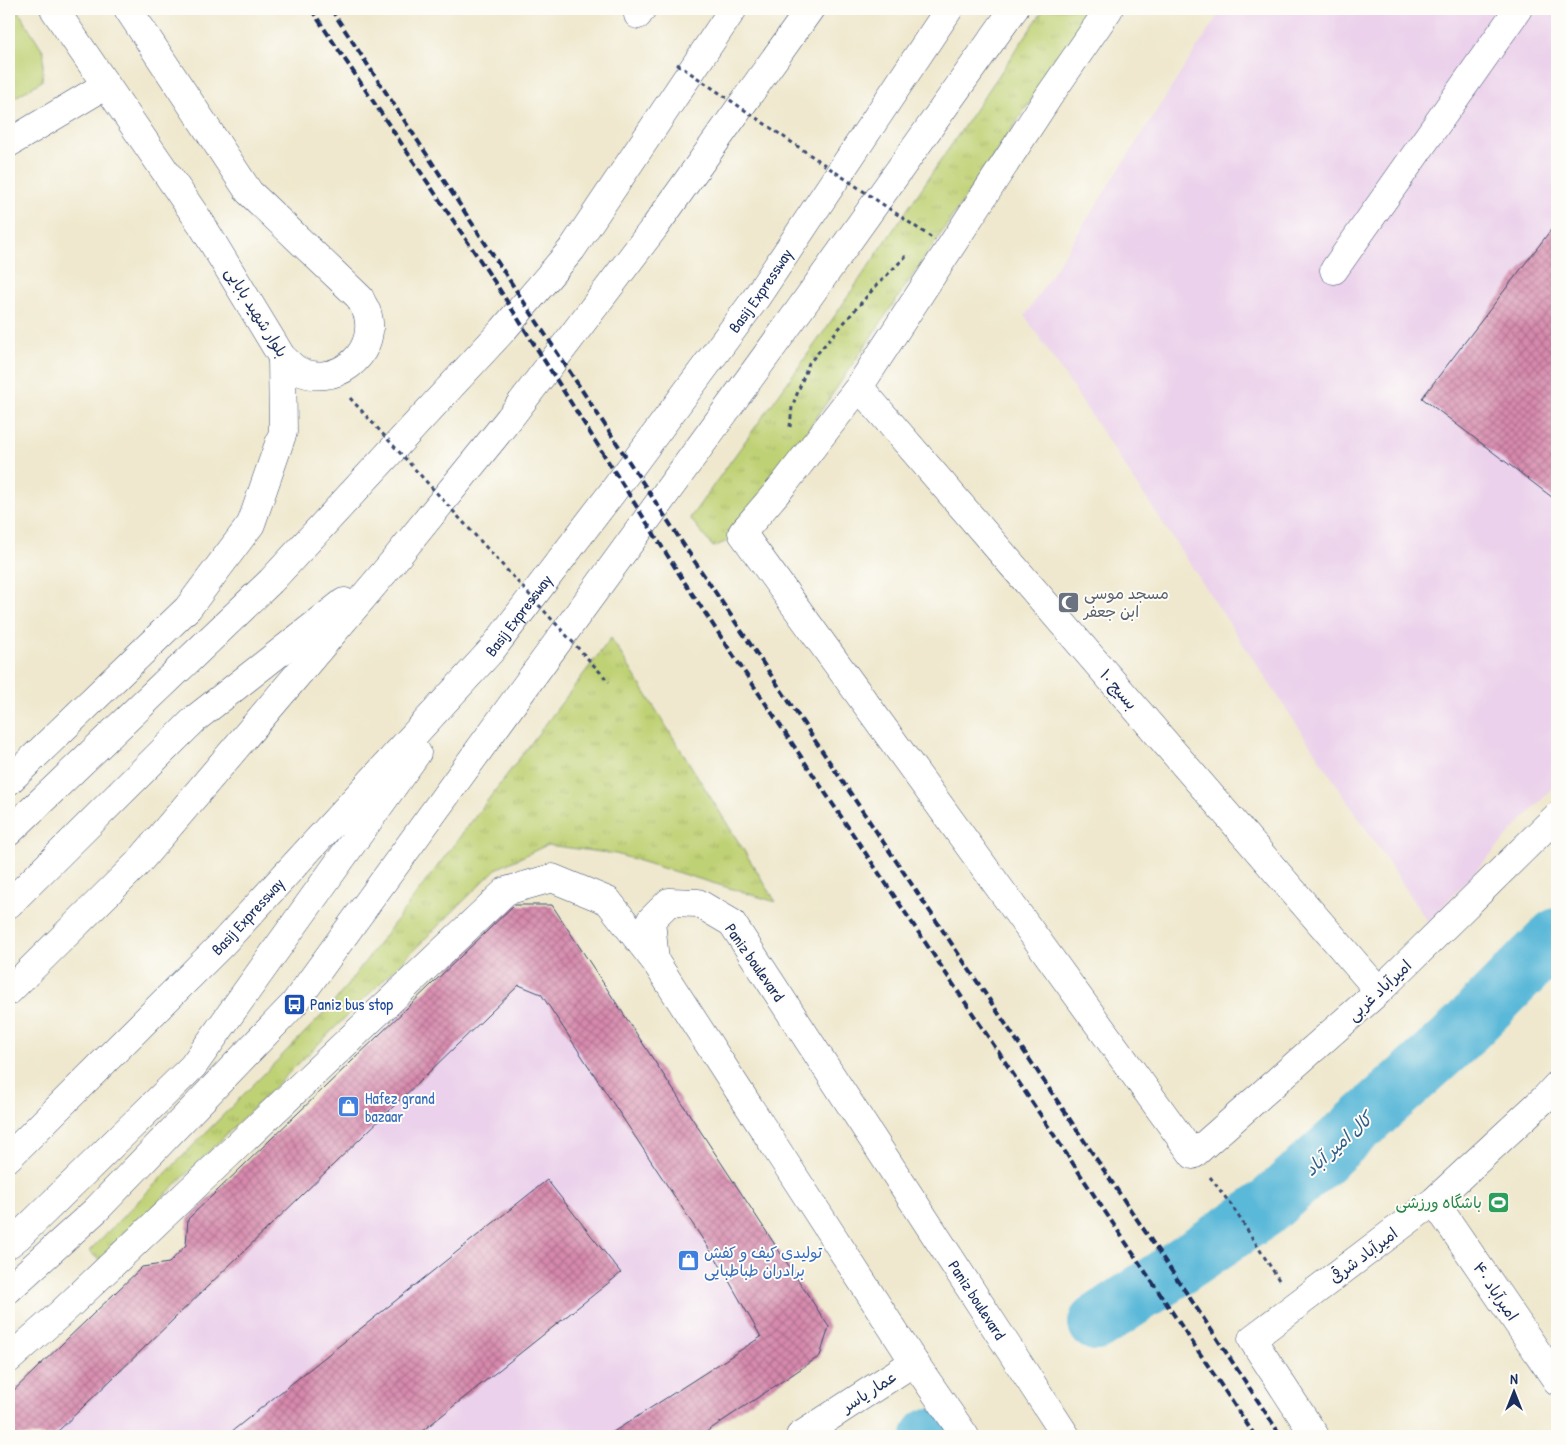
<svg xmlns="http://www.w3.org/2000/svg" width="1566" height="1445" viewBox="0 0 1566 1445" font-family="'Patrick Hand','Playpen Sans Arabic',sans-serif">
<style>
.built{fill:#ebd1eb}
.grass{fill:url(#grass-tufts);stroke:#6d8069}
.park{fill:#bfd174;stroke:#6d8069}
.lines{fill:none;stroke-linecap:round;stroke-linejoin:round}
.river{stroke:#5ab8d8;stroke-width:56}
.building{fill:url(#building-cross-hatch)}
.street-casing{stroke:#3b4b6f;stroke-width:29}
.secondary-casing{stroke:#3b4b6f;stroke-width:29}
.highway-casing{stroke:#3b4b6f;stroke-width:29}
.path{stroke:#3b4b6f;stroke-width:3;stroke-dasharray:4 4;stroke-linecap:butt}
.street{stroke:#fff;stroke-width:28}
.secondary{stroke:#fff;stroke-width:28}
.highway{stroke:#fff;stroke-width:28}
.rail{stroke:#1b2f5e;stroke-width:4;stroke-dasharray:8 4;stroke-linecap:butt}
.path-bridge{stroke:#3b4b6f;stroke-width:3;stroke-dasharray:4 4;stroke-linecap:butt}
.labels{text-anchor:middle;dominant-baseline:central;stroke-width:4;stroke-linejoin:round;paint-order:stroke}
.street-label{font-size:16px;fill:#1b2f5e;stroke:#fdfcf7}
.worship-label{font-size:16px;fill:#5b616d;stroke:#fdfcf7;text-anchor:start}
.transit-label{font-size:16px;fill:#164399;stroke:#fdfcf7;text-anchor:start}
.shop-label{font-size:16px;fill:#366cbe;stroke:#fdfcf7;text-anchor:start}
.leisure-label{font-size:16px;fill:#27864d;stroke:#fdfcf7;text-anchor:end}
.water-label{font-size:18px;font-style:italic;fill:#315f89;stroke:#fdfcf7}
</style>
<defs>
<pattern id="grass-tufts" width="24" height="20" patternUnits="userSpaceOnUse" patternTransform="scale(1.25)"><rect width="24" height="20" fill="#bfd174"/><path d="M3 7l-1-3M5 7V3M7 7l1-3M15 17l-1-3M17 17v-4M19 17l1-3" fill="none" stroke="#a4b467"/></pattern>
<pattern id="building-cross-hatch" width="8" height="8" patternUnits="userSpaceOnUse" patternTransform="scale(1.25)"><rect width="8" height="8" fill="#d789ac"/><path d="M0 0l8 8M0 8l8-8" fill="none" stroke="#ae708f"/></pattern>
</defs>
<rect width="100%" height="100%" fill="#fdfcf7"/>
<filter id="ink" filterUnits="userSpaceOnUse"><feTurbulence type="fractalNoise" baseFrequency=".02" numOctaves="2"/><feDisplacementMap in="SourceGraphic" scale="10" xChannelSelector="R" yChannelSelector="G"/><feConvolveMatrix kernelMatrix="1 2 1 2 8 2 1 2 1" color-interpolation-filters="sRGB"/></filter>
<filter id="wash" filterUnits="userSpaceOnUse"><feTurbulence type="fractalNoise" baseFrequency=".0096" numOctaves="4" result="noise"/><feDisplacementMap in="SourceGraphic" scale="20" xChannelSelector="R" yChannelSelector="G"/><feGaussianBlur stdDeviation="1.12" result="paint"/><feColorMatrix in="noise" values="0 0 0 0 0 0 0 0 0 0 0 0 0 0 0 0 0 1.4 0 .05"/><feComposite in="paint" operator="in"/></filter>
<g filter="url(#wash)">
<rect width="100%" height="100%" fill="#efe8ce"/>
<path class="built" d="M1222,9H1557V783L1428,922L1025,316Z
M514,905H552L829,1327L820,1356L700,1436H9V1395L142,1267L169,1263L186,1245L188,1219Z"/>
<path class="grass" d="M1044,9H1093L735,538L713,547L690,518L823,333Z
M611,638L776,902L616,854L547,845L496,869L99,1260L89,1251L332,1005Z"/>
<path class="park" d="M9,9H17L44,52L42,81L9,101Z"/>
<g class="lines">
<path class="river" d="M1096,1323L1264,1210L1455,1039L1557,936
M930,1436H931"/>
</g>
<g id="blocks">
<path class="building" d="M1557,222V501L1422,398Z
M514,905H552L829,1327L820,1356L700,1436H607L761,1337L721,1267L541,994L519,985L53,1436H9V1395L142,1267L169,1263L186,1245L188,1219Z
M547,1180L621,1273L416,1436H226Z"/>
</g>
</g>
<g filter="url(#ink)">
<use href="#blocks" fill-opacity="0" stroke="#3b4b6f" stroke-width="1"/>
<g class="lines">
<defs>
<path id="street" d="M1109,9L1049,96L859,387L784,484L742,533L1193,1155L1379,991L1557,816
M638,15L642,9
M9,143L106,85
M1334,270L1518,9
M859,387L1379,991
M1434,1201L1557,1381
M9,1359L61,1313L506,891L552,878L608,901L655,961
M800,1436L914,1362
M1315,1436L1252,1339L1434,1201L1544,1099L1557,1085"/>
<g id="secondary">
<path d="M54,9L202,225L282,357C287,361 292,367 297,370C333,389 377,356 368,316C367,310 362,304 360,298L249,192L128,9"/>
<path d="M9,781L188,608L251,524L283,432L282,357"/>
<path d="M9,832L271,581L503,330L572,249L733,9"/>
<path d="M9,1289L96,1210L294,1004L800,309L1014,9"/>
<path id="s1" d="M965,1436L914,1362L655,961L651,920L669,902L698,903L732,923L1066,1436"/>
</g>
<g id="highway">
<path d="M9,904L196,718L344,602"/>
<path d="M9,991L138,863L388,568L509,419L654,228L810,9"/>
<path id="s2" d="M9,1157L223,943L490,652L611,494L756,298L949,9"/>
<path d="M9,1244L19,1236L193,1066L417,753"/>
</g>
</defs>
<use href="#street" class="street-casing"/>
<use href="#secondary" class="secondary-casing"/>
<use href="#highway" class="highway-casing"/>
<path class="path" d="M790,427L792,407L809,363L875,287L906,256
M1210,1177L1232,1206L1279,1280"/>
<use href="#street" class="street"/>
<use href="#secondary" class="secondary"/>
<use href="#highway" class="highway"/>
<path class="rail" d="M311,9L496,284L683,580L1255,1436
M331,9L695,562L1210,1328L1281,1436"/>
<path class="path-bridge" d="M677,64L935,240
M350,398L609,682"/>
</g>
</g>
<defs>
<symbol id="mosque-square" viewBox="-11 -11 22 22"><rect x="-9" y="-9" width="18" height="18" rx="4" fill="#6b7280" stroke="#fdfcf7"/><path d="M3.5-4.9A6 6 0 1 0 3.5 4.9A5 5 0 1 1 3.5-4.9Z" fill="#fff"/></symbol>
<symbol id="bus-square" viewBox="-11 -11 22 22"><rect x="-9" y="-9" width="18" height="18" rx="4" fill="#1a4fb4" stroke="#fdfcf7"/><path d="M-5-6H5V4H4V6H2V4H-2V6H-4V4H-5ZM-3.5-4V0h7V-4ZM-3.5 1.2v1.5H-2V1.2ZM2 1.2v1.5H3.5V1.2Z" fill="#fff"/></symbol>
<symbol id="shop-square" viewBox="-11 -11 22 22"><rect x="-9" y="-9" width="18" height="18" rx="4" fill="#3f7fe0" stroke="#fdfcf7"/><path d="M-5-2.5h2.3a2.7 3.5 0 0 1 5.4 0H5L5.5 6h-11ZM-1.5-2.5h3a1.5 2.3 0 0 0-3 0Z" fill="#fff"/></symbol>
<symbol id="stadium-square" viewBox="-11 -11 22 22"><rect x="-9" y="-9" width="18" height="18" rx="4" fill="#2e9e5b" stroke="#fdfcf7"/><path d="M0-5a6.5 5 0 1 0 0 10a6.5 5 0 1 0 0-10ZM-3.5-1.8h7v3.6h-7Z" fill="#fff"/></symbol>
</defs>
<g fill-rule="evenodd">
<use href="#mosque-square" x="1056" y="590" width="25" height="25"/>
<use href="#bus-square" x="282" y="992" width="25" height="25"/>
<use href="#shop-square" x="336" y="1094" width="25" height="25"/>
<use href="#stadium-square" x="1486" y="1190" width="25" height="25"/>
<use href="#shop-square" x="676" y="1248" width="25" height="25"/>
</g>
<g class="labels">
<g class="street-label">
<text stroke="none"><textPath href="#s2" startOffset="1149">Basij Expressway</textPath></text>
<text transform="translate(257 312) rotate(58)">بلوار شهید بابایی</text>
<text stroke="none"><textPath href="#s2" startOffset="744">Basij Expressway</textPath></text>
<text transform="translate(1119 689) rotate(49)">بسیج ۱۰</text>
<text stroke="none"><textPath href="#s2" startOffset="339">Basij Expressway</textPath></text>
<text transform="translate(755 962) rotate(55)">Paniz boulevard</text>
<text transform="translate(1379 990) rotate(-43)">امیرآباد غربی</text>
<text transform="translate(1363 1255) rotate(-37)">امیرآباد شرقی</text>
<text transform="translate(1496 1291) rotate(56)">امیرآباد ۴۰</text>
<text stroke="none"><textPath href="#s1" startOffset="1152">Paniz boulevard</textPath></text>
<text transform="translate(869 1391) rotate(-33)">عمار یاسر</text>
</g>
<g class="worship-label">
<text x="1084" y="593">مسجد موسی<tspan x="1084" dy="18">ابن جعفر</tspan></text>
</g>
<g class="transit-label">
<text x="310" y="1004">Paniz bus stop</text>
</g>
<g class="shop-label">
<text x="365" y="1098">Hafez grand<tspan x="365" dy="18">bazaar</tspan></text>
<text x="704" y="1252">تولیدی کیف و کفش<tspan x="704" dy="18">برادران طباطبایی</tspan></text>
</g>
<g class="leisure-label">
<text x="1482" y="1202">باشگاه ورزشی</text>
</g>
<g class="water-label">
<text transform="translate(1338 1144) rotate(-42)">کال امیر آباد</text>
</g>
</g>
<rect width="1566" height="1445" fill="none" stroke="#fdfcf7" stroke-width="30"/>
<g transform="translate(1514 1392)" stroke="#fdfcf7" stroke-width="4" paint-order="stroke">
<path d="M0-4L9 19L0 12L-9 19Z" fill="#1b2f5e"/>
<text y="-8" font-size="14" font-weight="bold" text-anchor="middle" fill="#1b2f5e">N</text>
</g>
</svg>
